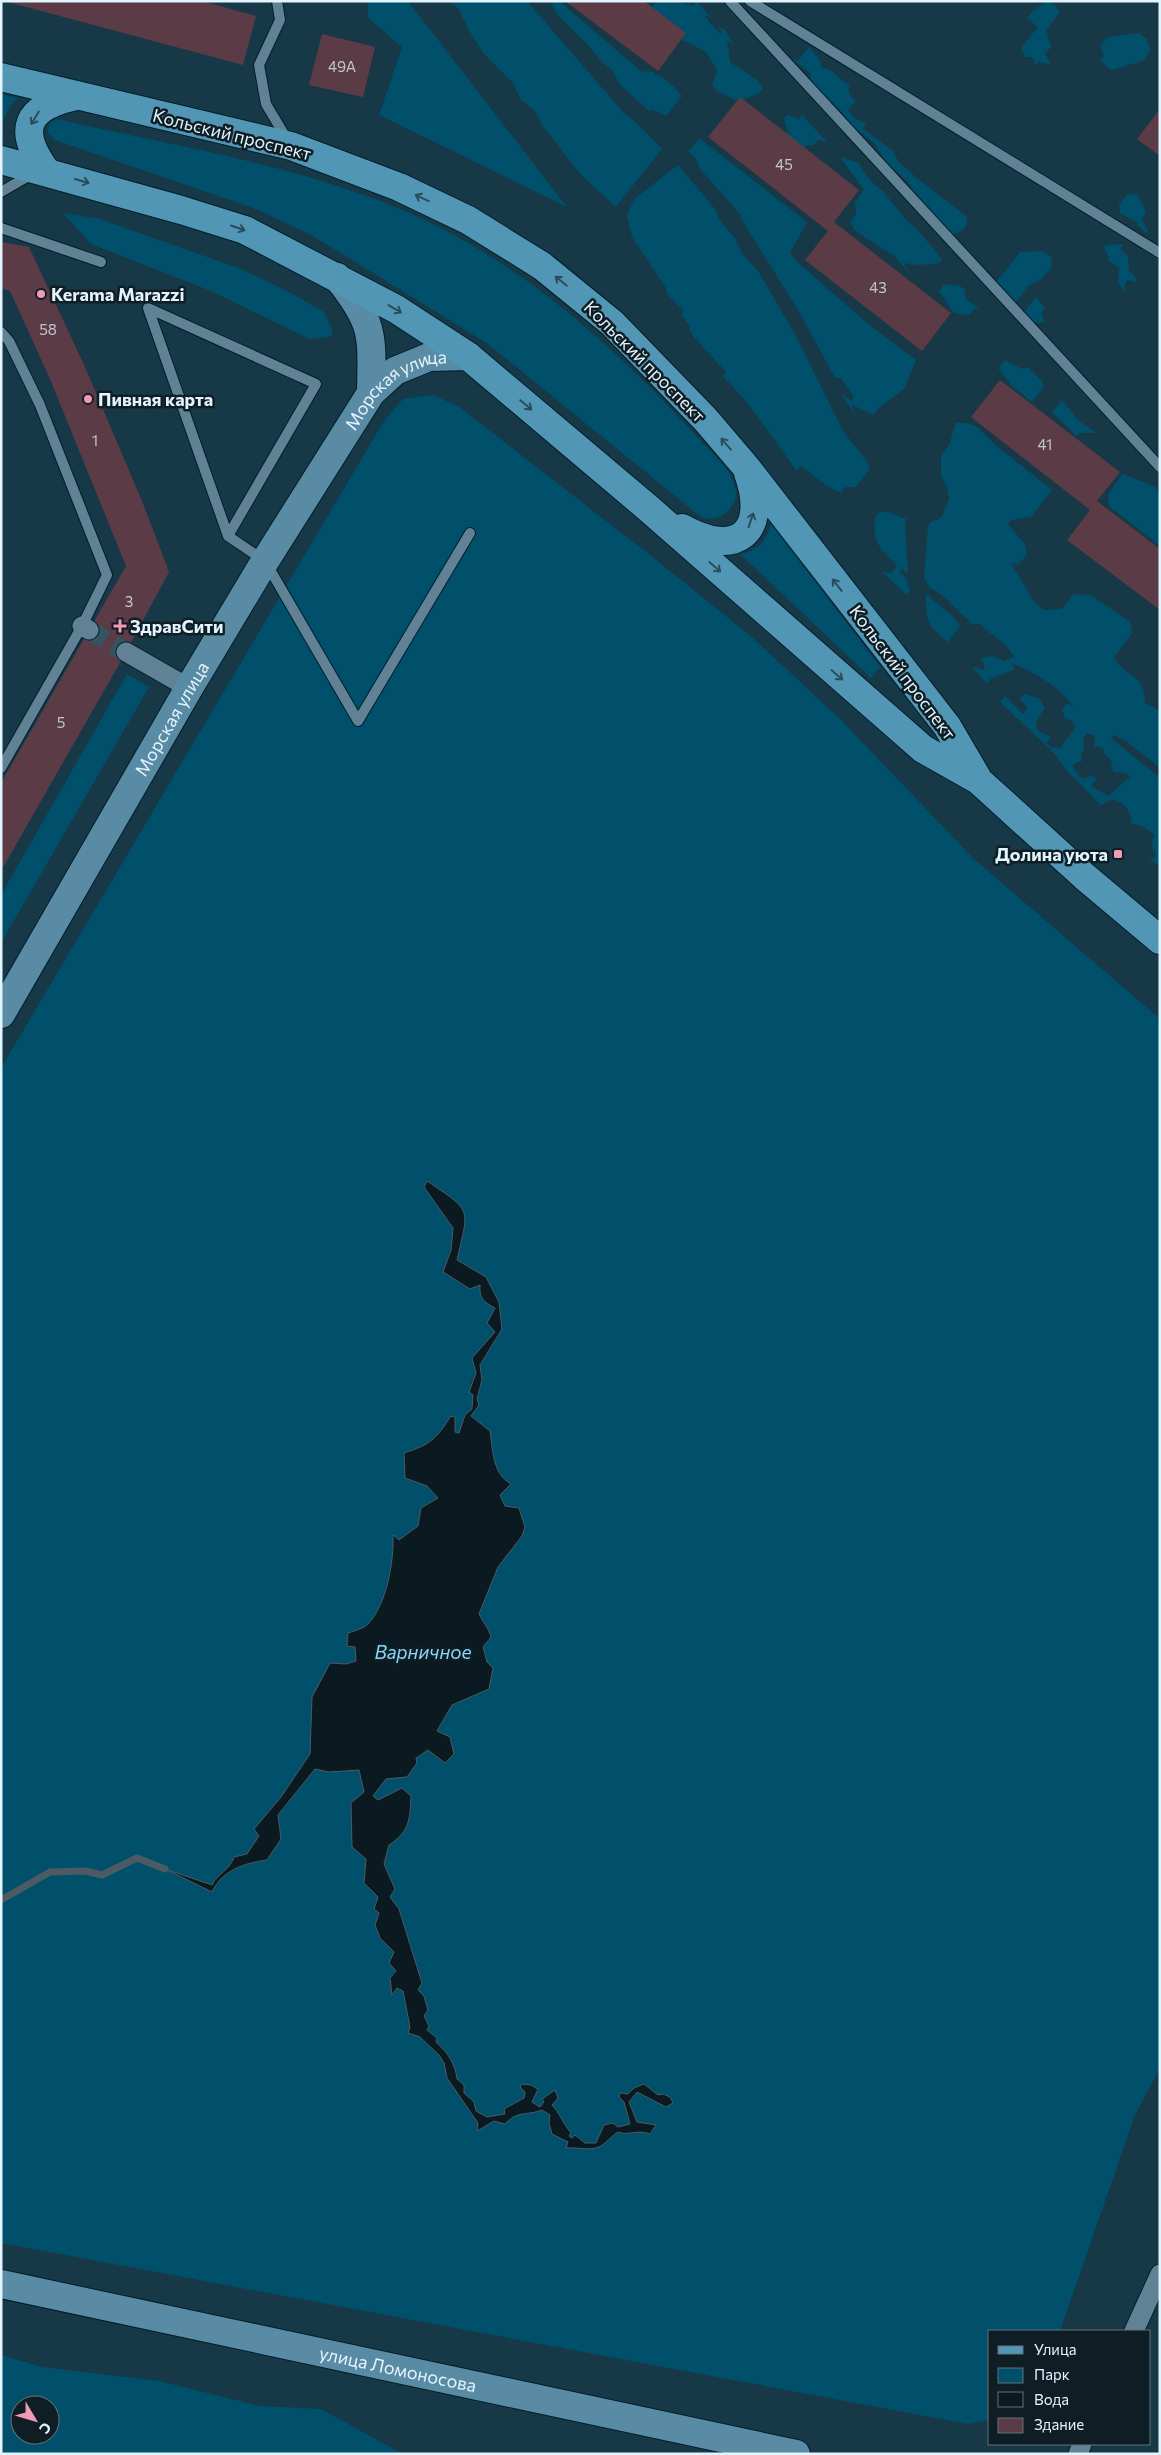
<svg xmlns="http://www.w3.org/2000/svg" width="1161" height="2455" viewBox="0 0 1161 2455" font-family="Commissioner,sans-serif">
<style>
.green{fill:#01506b;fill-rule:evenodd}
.water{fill:#0b1a21;stroke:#4c5b63}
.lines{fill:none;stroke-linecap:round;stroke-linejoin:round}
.stream{stroke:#4c5b63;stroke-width:7}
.building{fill:#5b3c46}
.street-tunnel{stroke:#355462;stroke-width:19;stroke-dasharray:19 9;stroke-linecap:butt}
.lane-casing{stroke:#001e2c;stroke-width:12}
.street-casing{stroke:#001e2c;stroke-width:21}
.secondary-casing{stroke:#001e2c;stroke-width:30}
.primary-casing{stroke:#001e2c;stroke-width:30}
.lane{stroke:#608294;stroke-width:10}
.street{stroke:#608294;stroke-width:19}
.secondary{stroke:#598ca4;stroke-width:28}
.primary{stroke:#5296b5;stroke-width:28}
.oneway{stroke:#2a4d5e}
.poi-dot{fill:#f09ab6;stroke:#0f1d24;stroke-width:2}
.labels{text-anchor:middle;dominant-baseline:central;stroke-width:5;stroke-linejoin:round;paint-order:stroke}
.number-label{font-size:15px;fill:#c0c6d0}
.street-label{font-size:18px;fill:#e2f4fe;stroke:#0f1d24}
.poi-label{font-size:18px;font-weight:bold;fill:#e2f4fe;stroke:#0f1d24;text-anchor:start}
.water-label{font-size:19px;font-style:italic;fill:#87d5fa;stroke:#0f1d24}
</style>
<rect width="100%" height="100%" fill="#173846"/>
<path class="green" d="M368,1H408L567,207L379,115L402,47L368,18Z
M449,1H527L623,112L638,124L662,149L616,207L581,175L542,125L535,111L520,99L514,84L484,54L468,29L459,9Z
M550,1H559L643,73L645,71L655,72L654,74C665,77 675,87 682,96L666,116L651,109L649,111L620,85L613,71L602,62L587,44L557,14Z
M656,1H675L695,6L693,1H696L713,20L706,15L705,17L720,34L722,31L716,26L724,29L735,46L727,40L730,62L756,79L763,88L759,93L738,102C727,93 721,97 712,85L717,70L706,52L681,39L651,9Z
M1047,1L1055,5L1060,12L1046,30L1051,47L1045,54L1051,65L1039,62L1036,65L1032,57H1025L1021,48L1038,27L1027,18L1033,11Z
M1139,33L1148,40L1147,42L1151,50L1143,61L1111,70L1100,61L1104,56L1100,46L1108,37Z
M809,47L820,60L821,67L830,70L850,86L848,88L851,97L856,101L848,110L853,117L866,124L863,128L894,152L898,161L912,174L967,217C968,229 963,230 953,235L924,204L907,181L886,162L875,144L849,123L841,111L811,81L810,73L792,59L798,61Z
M1,94L18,98C6,109 0,122 4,138H1Z
M787,115L799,119L802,115L827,142L818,140L814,145L806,146L802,152L775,131L788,133L784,119Z
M56,119C171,145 291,164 400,209C519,259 614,346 700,440C716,458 752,487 728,511C720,519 712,520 701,517L488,344L313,236L256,209L55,140L48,133L49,124Z
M699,138L807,222L790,253L795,260L867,323L916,360L904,389L880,407L873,415L851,404L860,423L841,393L852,401L853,396L841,378H835L801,315L740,217L741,215L700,169L695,157L688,152Z
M840,157L860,163L859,165L871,181L884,192L905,219L916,228L942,259L939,263L919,265L903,263L911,275L894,256L854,230L850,222L856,214L855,202L864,190Z
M678,165L715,209L720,220L735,238L741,252L758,271L796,336L843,431L866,460L870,469L856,487H845L841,493L828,487L801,466L797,471L746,401L723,376L726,372L693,336L689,328L690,326L681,315L684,311L666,293V288L632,237L627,216L634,199Z
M1136,193L1146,211L1142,220L1148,231L1146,233L1138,226L1137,222L1120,213L1119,205L1128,194L1134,195Z
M63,213L100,219L241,269L291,293L324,312L333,331L330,337L309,339L211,291L91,244Z
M1124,244L1120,249L1128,256L1129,270L1138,280L1136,282L1128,280L1124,285L1127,294L1118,283L1119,268L1108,260L1109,258L1104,247L1106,245Z
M1042,251L1051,257L1052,266L1043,278L1028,286L1012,307L994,285L1020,252Z
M944,284L957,286L958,284L965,290V298L983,312L975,308L970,315L954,313L939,291Z
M1036,297L1045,308L1041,314L1045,323L1027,322L1022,315Z
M1005,360L1022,369L1028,367L1042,381L1044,386L1032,402L1013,387L998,368Z
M433,395L458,406L655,559L753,638L840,719L973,858L1160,1019V2068L1135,2115L1060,2331H990V2420L968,2424L1,2243V1068L384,421L403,399ZM427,1181C472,1212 470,1207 457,1260L486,1277L499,1302L502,1329L480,1365L482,1380L477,1399L479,1405L471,1416L490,1431C493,1450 492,1473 510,1484L500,1495L505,1506L519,1508L525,1527L522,1536L498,1567L479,1614C483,1622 489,1628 491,1637L483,1647L487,1662L493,1668L489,1689L452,1704L437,1732L450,1737L454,1754L445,1763L428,1750L415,1759L417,1763L407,1777L386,1779L372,1796L378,1800L402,1788L411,1796C410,1819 410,1832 389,1845L384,1864L395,1889L390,1897L399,1909L422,1982L418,1990L424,1997L428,2010L424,2016L429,2026L427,2030L436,2037L435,2041C448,2053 455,2062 457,2079L464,2085V2093L474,2102L476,2111L487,2117L505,2114L504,2109L524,2098L525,2092L520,2087L522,2084L531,2085L538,2089L532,2102L541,2108L544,2102L543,2099L554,2090L558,2098L552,2104C560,2113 562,2124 571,2133L568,2136L572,2138L575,2135L585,2143H596L604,2125L613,2123L618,2127L631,2124L624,2102L619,2097L620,2093L628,2094L634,2088L644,2084L658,2096L663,2094L669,2097L673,2103L666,2107L638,2092L629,2101L637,2122L656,2125L651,2134C638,2129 628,2136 618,2132C611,2136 606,2144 599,2147C589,2151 577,2147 566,2148L568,2142L552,2134L549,2123L550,2115L542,2110C526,2116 518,2110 505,2124L494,2121L477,2131L478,2123L447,2078L444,2063L439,2055L420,2037L408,2033L410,2028L403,1991L397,1988L392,1994L390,1978L396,1971L389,1963L394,1953L380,1938L375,1925L379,1913L374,1908L378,1897L364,1883L366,1859L352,1847L351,1804L364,1792L359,1770L329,1772L315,1769L278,1815L281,1839L267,1860C245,1863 222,1870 212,1892L169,1871L212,1885C218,1872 229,1872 234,1857L247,1854L259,1836L254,1829L281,1797L310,1754L312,1697L330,1663L346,1664L356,1661L355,1646H347L348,1633C354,1631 362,1629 366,1625C386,1607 394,1561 393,1535L399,1540L418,1526L421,1508L438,1498L427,1486L405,1478L404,1453C429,1445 436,1439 450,1417H455V1433L459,1434L465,1415L472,1409L473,1395L469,1392L473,1387L470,1383L476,1373L473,1358L495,1332L487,1323L496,1307C484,1302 479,1298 480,1285L469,1289L443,1272L451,1250L453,1228L424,1187Z
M1062,400L1078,420L1096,433H1079L1076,436L1052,412Z
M956,423H967L977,427L993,443L1052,490L1031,517L1011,520L1008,524L1025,544L1027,554L1019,564L1011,563L1035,603L1044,610L1062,609L1074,594L1091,595L1130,622L1132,633L1114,657C1124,677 1146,674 1145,703L1160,711V768L1126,741L1114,735L1111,738L1160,778L1159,867L1149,857L1155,858L1156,849L1153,852L1152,840L1155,835L1144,827L1132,824C1130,810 1126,804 1113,799L1101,805L1067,771L1055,754L1000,702L1005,696L1023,714L1028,708L1020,699L1024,694L1039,698L1045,708L1036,721L1038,731L1051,737L1047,742L1050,747L1060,748L1076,727L1071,720L1065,719L1062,710L1067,703L1073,707C1064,689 1030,670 1011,663L1015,669L990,679L987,683L973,669L975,667L983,670L985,667L981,658L993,656L1004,661L1014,657C1007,642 991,636 980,624H972L942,595L930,588L924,577L928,526L931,522L941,518L949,499L947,488L941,474V456L949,445ZM1087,733L1095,736L1094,746L1103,748L1105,755L1111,760L1113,772L1126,773L1130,777L1108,796L1091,786L1097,778L1089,775L1086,779L1080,777L1072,765L1082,761L1081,753L1084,749L1083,738Z
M1123,474L1155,487L1160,493V546L1109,506L1108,494Z
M887,511L905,519L907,517L905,524L908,574L902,569L899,572L906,578L910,591L907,595L882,572L892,573L897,566C893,560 888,557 883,551C875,543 871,522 878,513Z
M771,524L880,667L871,678L740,554C758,551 766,541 771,524Z
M926,593C937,606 952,611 960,626L948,642C926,625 926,620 926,593Z
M127,674L149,687L1,943V895Z
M1,2355L42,2367L159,2381L260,2406L321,2409L403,2454H1ZM20,2405H50V2435H20Z"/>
<path class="water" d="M427,1181C473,1212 469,1207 457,1260L486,1277L499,1302L502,1329L480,1365L482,1380L477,1399L479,1405L471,1416L490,1431C493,1450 492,1473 511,1484L500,1495L505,1506L519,1508L525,1527L522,1536L498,1567L479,1614C483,1623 489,1628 491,1637L483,1647L487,1662L493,1668L489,1689L452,1705L437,1731L450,1737L454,1754L445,1763L428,1750L416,1758L417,1763L407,1777L386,1779L373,1796L378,1800L402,1788L411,1796C410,1819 410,1831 389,1845L384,1864L395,1889L390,1897L399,1909L422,1983L418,1990L424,1996L428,2010L424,2016L429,2026L427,2030L437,2038L436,2042C448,2053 455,2063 457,2079L464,2085V2093L474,2102L476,2111L487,2117L505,2114L504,2109L524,2098L525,2092L520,2087L522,2084L531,2085L538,2089L532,2102L540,2107L544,2102L542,2099L555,2090L558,2098L552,2105C560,2113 563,2124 571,2133L569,2136L572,2138L575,2135L585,2143H596L604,2125L613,2123L618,2127L630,2124L624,2102L619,2097L620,2093L628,2094L634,2088L644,2084L658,2095L663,2094L670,2097L673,2103L666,2107L637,2092L629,2102L637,2122L656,2125L650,2134C638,2129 629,2136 618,2132C611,2136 606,2144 599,2147C589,2151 577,2147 566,2148L568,2142L552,2134L549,2123L550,2115L542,2110C526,2116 518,2110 505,2124L494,2121L477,2131L478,2123L447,2078L444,2063L439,2055L420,2037L408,2033L410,2027L403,1991L397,1988L392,1995L390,1978L396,1971L389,1963L394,1952L380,1938L375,1925L379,1913L374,1909L378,1897L364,1883L366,1859L352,1847L351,1803L364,1792L359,1770L329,1772L315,1769L278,1815L281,1839L267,1860C245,1863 222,1870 212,1892L165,1869L212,1885C218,1873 230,1870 234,1857L247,1854L259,1836L254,1829L281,1797L310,1754L312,1697L330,1663L346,1664L356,1661L355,1647L347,1646L348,1633C354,1631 362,1629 367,1625C387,1605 394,1561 393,1535L399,1540L418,1526L421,1508L438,1498L427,1486L405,1478L404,1453C429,1445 436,1440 450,1417L455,1416V1432L459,1433L465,1415L472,1409L473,1395L469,1392L476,1373L472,1358L495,1332L487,1323L495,1308C484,1302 479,1299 480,1285L470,1289L443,1272L451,1250L453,1228L424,1187Z"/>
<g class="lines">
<path class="stream" d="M1,1900L50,1872L85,1871L102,1875L137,1858L165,1869"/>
</g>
<path class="building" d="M4,1H202L256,16L243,65Z
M565,1H644L686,33L658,71Z
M322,34L375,47L363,97L309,85Z
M740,97L859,190L834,222L951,313L922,351L805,260L828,231L708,137Z
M1160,109V156L1137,139Z
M1,242L29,247L85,367L142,501L169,572L121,661L1,871V783L126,566L50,379L10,291L1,288Z
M1000,380L1120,472L1097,501L1160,549V610L1067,540L1090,510L971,417Z"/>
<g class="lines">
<path class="street-tunnel" d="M89,630L126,652"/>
<defs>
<path id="lane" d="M277,1L280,20L259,65L266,104L288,141
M730,1L1160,467
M750,1L1160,253
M1,192L32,174
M1,228L101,262
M1,332L9,341L40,405L107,575L82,626L1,768
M228,536L316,384L148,308L228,536L265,561L358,721L470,533"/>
<path id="street" d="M82,626L89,630
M126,652L189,688
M1134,2331L1160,2274
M1078,2454L1082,2444"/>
<g id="secondary">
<path d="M337,277C375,324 372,335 371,393"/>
<path id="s1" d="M1,1014L189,688L265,561L371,393L395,371L429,357L468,356"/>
<path id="s2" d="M1,2284L796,2454"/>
</g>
<path id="primary" d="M1,77L291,146L399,187L468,220L542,266L612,323L706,420L746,467L947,726L978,779
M1,160L181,210L245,230L396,309L468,356L648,508L923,749L978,780L1085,877L1160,940
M46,171C16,129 26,107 76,96
M682,528C737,559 769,532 748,473"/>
</defs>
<use href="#lane" class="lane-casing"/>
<use href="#street" class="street-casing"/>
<use href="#secondary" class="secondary-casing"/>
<use href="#primary" class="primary-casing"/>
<use href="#lane" class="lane"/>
<use href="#street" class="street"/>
<use href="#secondary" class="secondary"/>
<use href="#primary" class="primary"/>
</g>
<defs><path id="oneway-shaft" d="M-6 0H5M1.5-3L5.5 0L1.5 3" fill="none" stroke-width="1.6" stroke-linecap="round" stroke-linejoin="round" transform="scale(1.25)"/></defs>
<g class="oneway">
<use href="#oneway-shaft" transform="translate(35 118) rotate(121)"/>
<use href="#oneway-shaft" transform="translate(82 181) rotate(16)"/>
<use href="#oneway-shaft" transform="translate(422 198) rotate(-155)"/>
<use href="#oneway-shaft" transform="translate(238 228) rotate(19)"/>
<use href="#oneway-shaft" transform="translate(561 281) rotate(-141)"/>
<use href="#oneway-shaft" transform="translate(395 309) rotate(31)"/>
<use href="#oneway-shaft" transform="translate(526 405) rotate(40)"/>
<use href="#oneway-shaft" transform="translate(726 444) rotate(-131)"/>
<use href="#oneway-shaft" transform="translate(751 520) rotate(-71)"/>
<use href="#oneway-shaft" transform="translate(715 567) rotate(41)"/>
<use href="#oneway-shaft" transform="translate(837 585) rotate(-128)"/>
<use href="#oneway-shaft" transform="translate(837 675) rotate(41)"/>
</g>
<g class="poi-dot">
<circle cx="41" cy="294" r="5"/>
<circle cx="88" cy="399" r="5"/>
<path d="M117.5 618.5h5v5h5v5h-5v5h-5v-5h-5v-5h5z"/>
<rect x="1113" y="849" width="10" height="10" rx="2.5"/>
</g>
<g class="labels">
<g class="number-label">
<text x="342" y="66">49А</text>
<text x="784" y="164">45</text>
<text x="878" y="287">43</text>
<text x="48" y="329">58</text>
<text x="95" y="440">1</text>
<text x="1045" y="444">41</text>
<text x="129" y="601">3</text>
<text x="61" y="722">5</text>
</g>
<g class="street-label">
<text transform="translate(232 134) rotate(14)">Кольский проспект</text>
<text transform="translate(645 361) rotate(45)">Кольский проспект</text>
<text stroke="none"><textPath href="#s1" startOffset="746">Морская улица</textPath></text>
<text transform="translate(903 672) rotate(53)">Кольский проспект</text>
<text stroke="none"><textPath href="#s1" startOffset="341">Морская улица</textPath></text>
<text stroke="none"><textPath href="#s2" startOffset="406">улица Ломоносова</textPath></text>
</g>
<g class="poi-label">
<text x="51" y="294">Kerama Marazzi</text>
<text x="98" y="399">Пивная карта</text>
<text x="130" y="626">ЗдравСити</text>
<text x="1108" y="854" text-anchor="end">Долина уюта</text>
</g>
<g class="water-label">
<text x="423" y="1651">Варничное</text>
</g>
</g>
<rect width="1161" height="2455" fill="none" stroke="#e2f4fe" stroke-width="5"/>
<rect x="988" y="2330" width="162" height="115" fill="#0f1d24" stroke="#63737b"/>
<rect x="998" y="2346" width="25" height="8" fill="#5296b5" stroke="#63737b"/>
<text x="1034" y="2355" font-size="15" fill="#e2f4fe">Улица</text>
<rect x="998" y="2368" width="25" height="15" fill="#01506b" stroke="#63737b"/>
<text x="1034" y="2380" font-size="15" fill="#e2f4fe">Парк</text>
<rect x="998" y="2392" width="25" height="15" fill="#0b1a21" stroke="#63737b"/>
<text x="1034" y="2405" font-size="15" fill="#e2f4fe">Вода</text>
<rect x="998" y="2418" width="25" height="15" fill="#5b3c46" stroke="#63737b"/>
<text x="1034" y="2430" font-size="15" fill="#e2f4fe">Здание</text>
<g transform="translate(35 2420) rotate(128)"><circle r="24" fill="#0f1d24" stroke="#63737b"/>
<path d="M0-4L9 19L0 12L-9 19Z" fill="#f09ab6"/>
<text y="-8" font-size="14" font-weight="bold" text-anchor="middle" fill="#e2f4fe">С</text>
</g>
</svg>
